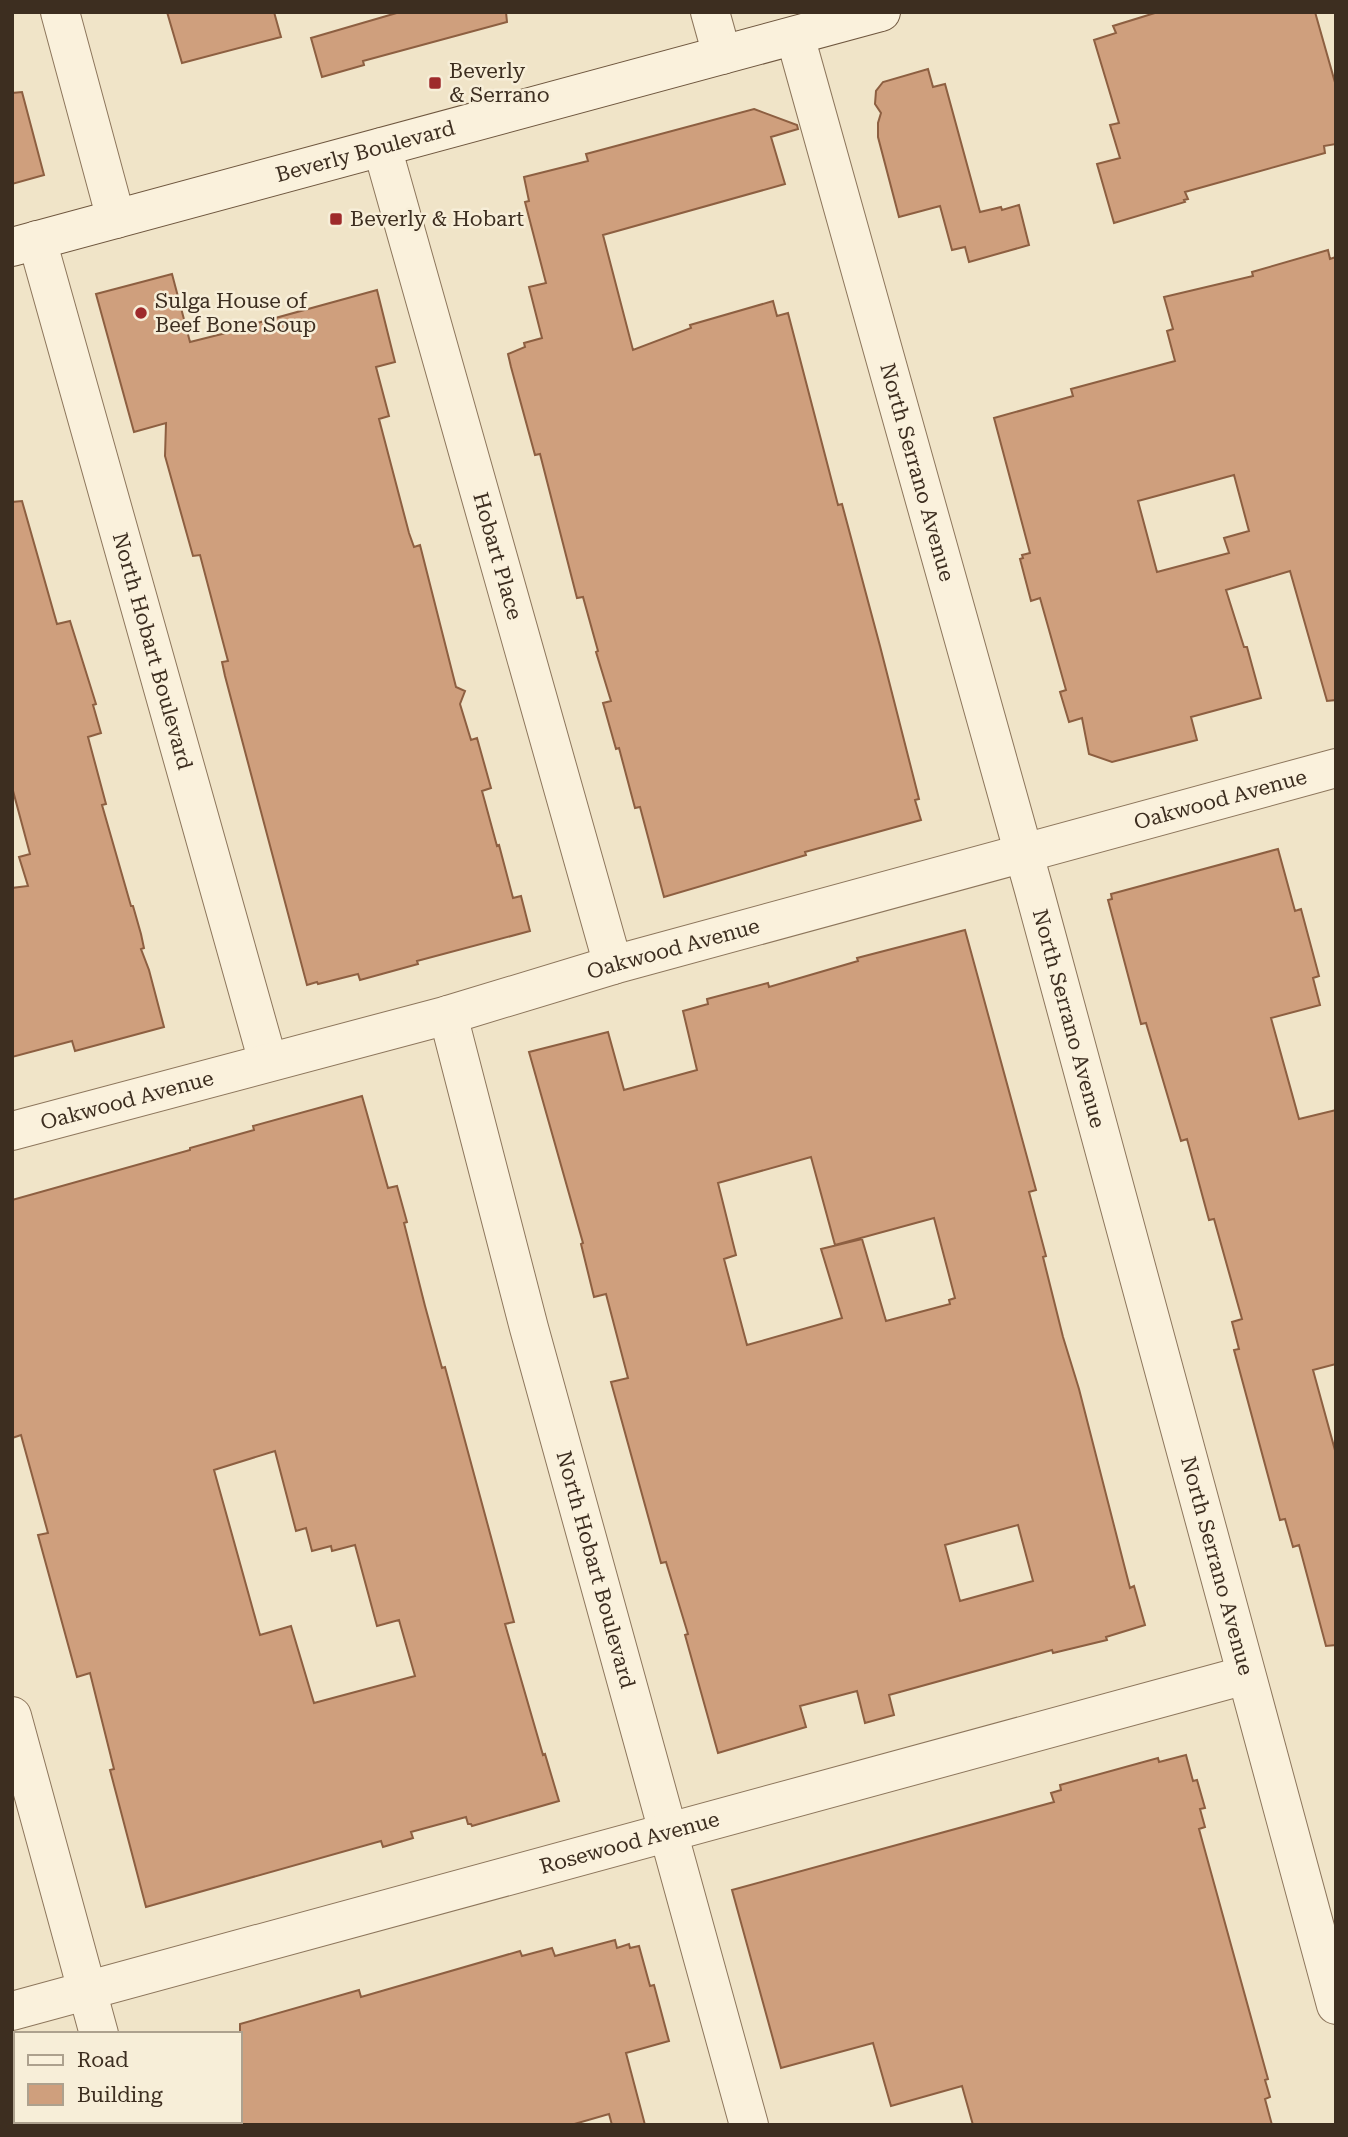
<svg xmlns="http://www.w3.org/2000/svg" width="1348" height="2137" viewBox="0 0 1348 2137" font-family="'Roboto Serif',serif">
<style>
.building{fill:#cf9f7d;stroke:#8d5f41;stroke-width:2;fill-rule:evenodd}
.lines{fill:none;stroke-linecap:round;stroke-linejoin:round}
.minor-casing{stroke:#8d765c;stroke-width:40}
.tertiary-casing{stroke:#8d765c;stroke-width:40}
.secondary-casing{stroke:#6f573f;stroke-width:40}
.minor{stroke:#faf1dc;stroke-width:38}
.tertiary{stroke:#faf1dc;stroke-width:38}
.secondary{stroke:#faf1dc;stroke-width:38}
.poi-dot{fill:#9e2a2b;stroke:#f7eed8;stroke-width:2.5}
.labels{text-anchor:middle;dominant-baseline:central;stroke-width:5;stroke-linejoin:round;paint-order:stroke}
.poi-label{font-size:21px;fill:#3d2e20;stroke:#f7eed8;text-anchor:start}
.street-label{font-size:21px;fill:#3d2e20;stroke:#f7eed8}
</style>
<rect width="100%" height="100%" fill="#f0e4c8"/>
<path class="building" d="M167,12H274L281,37L182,63Z
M400,12H506L507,22L363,61L364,65L322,77L311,38Z
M1158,12H1315L1336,86V144L1324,146L1325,153L1185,192L1188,199L1184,200L1185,202L1114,223L1097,164L1120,158L1110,125L1119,123L1094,40L1116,33L1113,26Z
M928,69L933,87L945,84L980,212L1001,207L1002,210L1019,205L1029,245L969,262L965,247L952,250L940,206L899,217L878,137V123L881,113L875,104L876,91L883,82Z
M22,92L44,175L12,184V93Z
M754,109L797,125L798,129L771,137L785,184L603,235L633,350L691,328L690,325L773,301L777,316L788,313L838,505L842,504L880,646L919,799L915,800L921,820L805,852L806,855L664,897L640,807L635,808L619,748L616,749L603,703L611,701L596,652L598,651L583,597L577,598L540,454L535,455L511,367L508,354L525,347L524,343L542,338L529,287L546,283L525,202L529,201L524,177L588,161L586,154Z
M1328,250L1330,259L1336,257V700L1327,701L1290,571L1226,590L1244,647H1247L1261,698L1191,717L1197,740L1112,762L1089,754L1082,718L1069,722L1060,692L1066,690L1040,598L1031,601L1020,559L1023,558L1022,555L1030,553L994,418L1073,396L1071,389L1175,361L1167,331L1173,329L1164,297L1253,276L1252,272ZM1234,475L1249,531L1224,538L1229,553L1157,572L1138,501Z
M172,274L190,342L250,327V325L377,290L395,362L376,367L389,416L379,419L409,533L414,547L420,545L456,687L465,691L460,704L471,740L477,738L491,788L482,791L497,846L499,845L513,898L521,896L530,931L417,961L418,964L360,980L358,974L318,984L317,982L307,985L225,676L222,662L228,661L200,555L193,556L165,456L166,423L134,432L96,294Z
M22,501L57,624L70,621L96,704L93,705L101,733L88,737L106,804L102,805L131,906H133L141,934L144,948L141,949L149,970L164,1027L75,1051L72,1041L12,1057V888L28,886L19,857L30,854L12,787V502Z
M1278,849L1295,911L1301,909L1319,976L1313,978L1320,1005L1271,1018L1299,1119L1336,1110V1364L1313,1370L1336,1454V1645L1326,1646L1299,1545L1293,1547L1285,1519L1280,1520L1234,1350L1239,1349L1232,1322L1242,1319L1214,1219L1209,1220L1187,1139L1181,1141L1146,1023L1141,1024L1108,900L1112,899L1111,894Z
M965,930L1036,1190L1029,1192L1046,1256L1043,1257L1063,1337L1079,1389L1130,1588L1134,1586L1145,1625L1106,1637L1107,1640L1053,1653L1052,1650L889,1695L894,1715L865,1723L857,1691L800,1706L806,1727L718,1753L685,1635L688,1634L666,1562L661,1563L611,1382L628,1378L606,1294L594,1297L581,1244L583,1243L529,1052L608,1032L624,1090L697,1070L683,1011L708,1004L707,999L768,983L769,987L858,961L857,958ZM811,1157L835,1245L934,1218L955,1298L949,1300L950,1304L886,1321L862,1239L821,1249L842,1318L747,1345L724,1259L736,1255L718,1183ZM1018,1525L1033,1581L960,1601L945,1545Z
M362,1096L388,1188L397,1186L407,1222L404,1223L425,1306L442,1368L445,1367L514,1622L505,1624L543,1755L545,1754L559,1801L472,1826L471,1824H468L466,1817L411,1832L413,1838L383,1847L381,1841L146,1907L110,1770L114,1769L90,1673L77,1677L38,1535L48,1533L21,1435L12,1438V1200L190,1150V1148L254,1130L253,1126ZM275,1451L296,1531L306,1528L312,1551L331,1546L332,1551L355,1545L377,1626L399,1620L415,1676L314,1703L291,1626L260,1635L214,1470Z
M1186,1755L1193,1781L1197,1780L1205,1808L1200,1809L1205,1827L1199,1829L1268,2079L1265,2080L1270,2097L1265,2099L1272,2125H973L962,2086L891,2106L873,2043L781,2068L732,1890L1054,1802L1051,1793L1061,1790L1060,1785L1158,1758L1159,1762Z
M615,1940L617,1948L629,1944L630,1948L639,1946L650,1986L654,1985L669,2041L626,2053L645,2125H612L609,2114L571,2125H240V2024L359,1990L361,1997L520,1951L522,1956L552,1948L555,1956Z"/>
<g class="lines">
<defs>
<g id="minor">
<path d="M60,12L116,219"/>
<path d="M710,12L722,55"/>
<path id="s1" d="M795,36L1034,890L1336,2005"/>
<path id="s2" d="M382,147L613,965"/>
<path id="s3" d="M37,240L268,1062"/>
<path id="s4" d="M448,1015L529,1328L749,2125"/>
<path d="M12,1716L99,2034"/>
<path id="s5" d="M12,2011L1246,1675"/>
<path d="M122,2121L123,2125"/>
</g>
<g id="tertiary">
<path id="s6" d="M12,1131L448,1015L613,965L1336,768"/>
</g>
<g id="secondary">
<path id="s7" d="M12,247L881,12"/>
</g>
</defs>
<use href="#minor" class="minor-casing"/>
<use href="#tertiary" class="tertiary-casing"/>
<use href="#secondary" class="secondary-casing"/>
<use href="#minor" class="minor"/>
<use href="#tertiary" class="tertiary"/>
<use href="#secondary" class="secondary"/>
</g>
<g class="poi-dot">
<rect x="428" y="76" width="14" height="14" rx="3.5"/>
<rect x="329" y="212" width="14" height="14" rx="3.5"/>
<circle cx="141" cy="313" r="7"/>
</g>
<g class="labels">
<g class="poi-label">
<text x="449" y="71">Beverly<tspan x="449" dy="24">&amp; Serrano</tspan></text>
<text x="350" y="219">Beverly &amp; Hobart</text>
<text x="155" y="301">Sulga House of<tspan x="155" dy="24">Beef Bone Soup</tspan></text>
</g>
<g class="street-label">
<text stroke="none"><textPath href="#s7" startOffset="366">Beverly Boulevard</textPath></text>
<text stroke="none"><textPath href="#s1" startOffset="453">North Serrano Avenue</textPath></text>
<text stroke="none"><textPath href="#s2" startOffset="425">Hobart Place</textPath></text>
<text stroke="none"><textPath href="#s3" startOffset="427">North Hobart Boulevard</textPath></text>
<text stroke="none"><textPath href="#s6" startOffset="1253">Oakwood Avenue</textPath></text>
<text stroke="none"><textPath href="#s6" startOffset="686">Oakwood Avenue</textPath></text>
<text stroke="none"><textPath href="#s1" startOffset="1020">North Serrano Avenue</textPath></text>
<text stroke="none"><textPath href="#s6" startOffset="119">Oakwood Avenue</textPath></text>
<text stroke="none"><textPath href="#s1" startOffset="1587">North Serrano Avenue</textPath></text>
<text stroke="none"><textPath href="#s4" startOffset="574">North Hobart Boulevard</textPath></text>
<text stroke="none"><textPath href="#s5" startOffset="640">Rosewood Avenue</textPath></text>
</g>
</g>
<rect width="1348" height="2137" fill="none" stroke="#3d2e20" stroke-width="28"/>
<rect x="14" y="2032" width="228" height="91" fill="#f7eed8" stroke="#ada18e" stroke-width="2"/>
<rect x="28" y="2055" width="35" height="10" fill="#faf1dc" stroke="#ada18e" stroke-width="2"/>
<text x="77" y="2067" font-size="21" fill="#3d2e20">Road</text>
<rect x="28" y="2084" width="35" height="21" fill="#cf9f7d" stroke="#ada18e" stroke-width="2"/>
<text x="77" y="2102" font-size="21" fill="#3d2e20">Building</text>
</svg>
